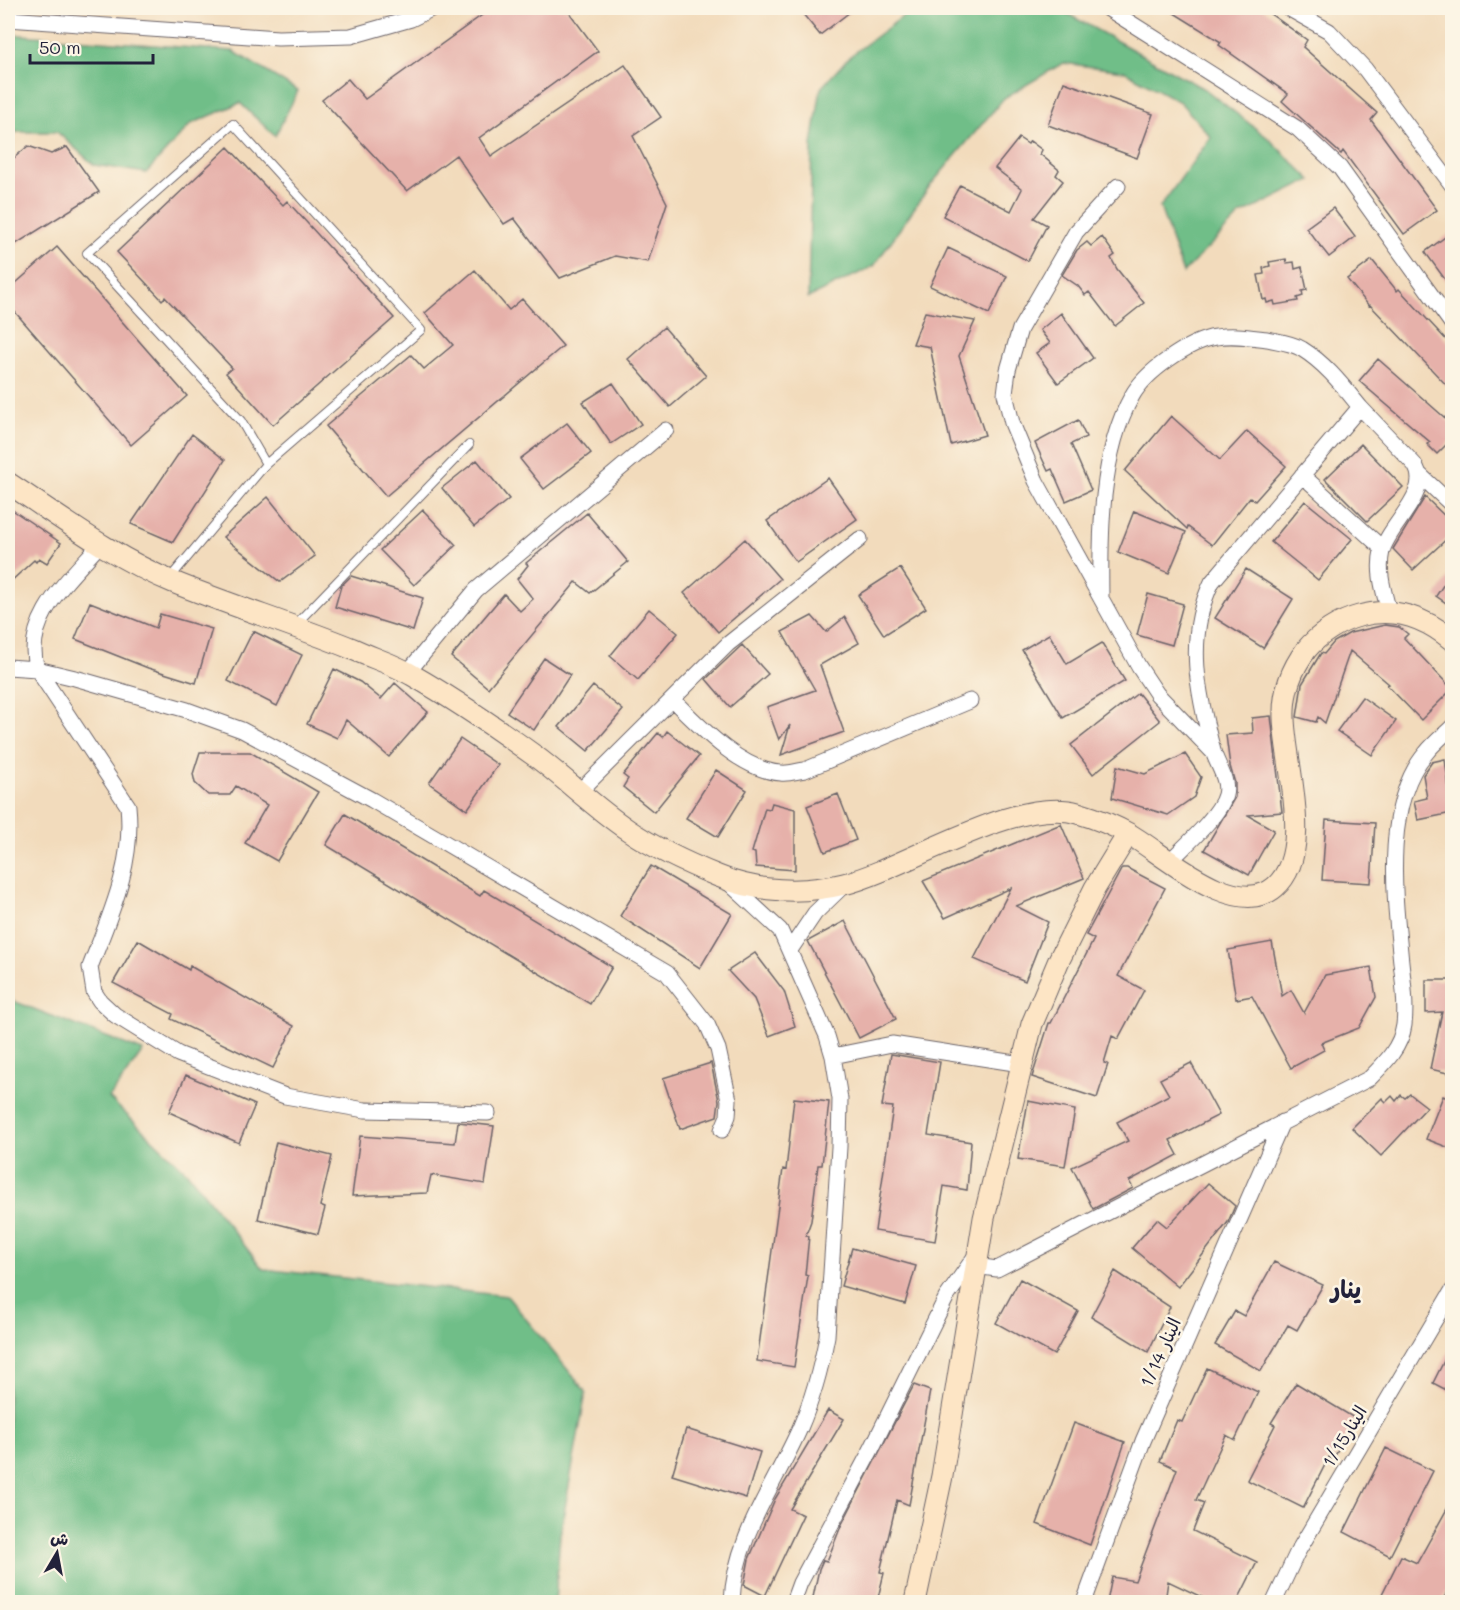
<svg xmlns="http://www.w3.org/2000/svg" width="1460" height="1610" viewBox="0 0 1460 1610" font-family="Mali,'Playpen Sans Arabic',sans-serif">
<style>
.forest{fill:#70be88;stroke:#497062;stroke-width:1.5}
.building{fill:#e6b1aa}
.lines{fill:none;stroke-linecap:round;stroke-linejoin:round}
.service-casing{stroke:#6b6368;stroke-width:10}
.minor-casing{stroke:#6b6368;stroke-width:17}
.secondary-casing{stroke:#6b6368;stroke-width:23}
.service{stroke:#fff;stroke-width:8}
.minor{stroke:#fff;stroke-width:15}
.secondary{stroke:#fde5c5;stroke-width:21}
.labels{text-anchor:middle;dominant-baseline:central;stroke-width:5;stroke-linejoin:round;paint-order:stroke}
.street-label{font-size:18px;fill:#22223b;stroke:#fcf5e5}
.district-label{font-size:24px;font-weight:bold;fill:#22223b;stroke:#fcf5e5}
</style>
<rect width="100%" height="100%" fill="#fcf5e5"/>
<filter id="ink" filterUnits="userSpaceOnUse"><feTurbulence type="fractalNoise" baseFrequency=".0167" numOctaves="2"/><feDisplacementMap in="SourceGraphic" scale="12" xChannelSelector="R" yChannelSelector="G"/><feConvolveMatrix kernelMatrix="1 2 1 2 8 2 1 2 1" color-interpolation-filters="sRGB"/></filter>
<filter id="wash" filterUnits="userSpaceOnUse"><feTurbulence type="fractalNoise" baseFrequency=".008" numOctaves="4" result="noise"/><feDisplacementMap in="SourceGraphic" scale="24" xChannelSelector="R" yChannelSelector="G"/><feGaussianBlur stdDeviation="1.35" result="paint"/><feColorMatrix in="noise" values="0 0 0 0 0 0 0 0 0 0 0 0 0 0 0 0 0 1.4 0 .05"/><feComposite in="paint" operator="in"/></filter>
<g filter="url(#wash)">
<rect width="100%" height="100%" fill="#f2dbbc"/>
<path class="forest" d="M914,8H1057L1206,90L1268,138L1311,180L1240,215L1183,273L1160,207L1211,137L1180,102L1124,71L1063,63L1004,98L929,187L874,266L808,298L812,145L821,88L849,57Z
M8,34L233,51L298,91L275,136L240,103L191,124L146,173L94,165L57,132H16L8,140Z
M8,999L143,1051L109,1098L187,1172L263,1269L507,1296L586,1392L560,1535L555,1602H8Z"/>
<g id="blocks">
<path class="building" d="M492,8H566L598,51L479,138L491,156L625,65L661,117L633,136L667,203L648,262L615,256L560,278L514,218L504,224L456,155L407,191L322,100L348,79L365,99Z
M798,8H855L820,35Z
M1166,8H1262L1307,40L1303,47L1377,113L1371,120L1437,210L1404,234L1343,151L1341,154L1282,101L1288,94L1219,45L1221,42Z
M1064,82L1153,114L1137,158L1048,125Z
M1019,138L1028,144L1030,141L1042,150L1040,154L1059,170L1056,175L1063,181L1034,218L1047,225L1028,261L943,216L960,185L1011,211L1022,189L995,168Z
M28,146L51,154L67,147L99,192L8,249V163Z
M228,147L283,205L287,201L394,318L273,425L226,373L232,368L165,297L162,300L117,252Z
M1333,208L1355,237L1329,257L1306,228Z
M1452,232V289L1425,252Z
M1102,237L1115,255L1111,258L1117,269L1144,303L1115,326L1089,292L1085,295L1078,286L1062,275L1077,250L1087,242L1091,246Z
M57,247L187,396L131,445L8,304V290Z
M948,248L1007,276L989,314L930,286Z
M1286,259L1287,263L1294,262L1295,269L1302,267L1307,290L1302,291L1303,296L1297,298L1298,301L1275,305L1274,301L1267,303L1266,299L1263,300L1258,275L1264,274L1263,268L1270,266L1269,262Z
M1372,260L1397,291L1399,289L1452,346V391L1370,305L1369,306L1347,279Z
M475,270L509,310L522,299L563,346L386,496L326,426L411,355L424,369L453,345L425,313Z
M925,312L975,321L959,356L985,435L951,445L930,347L913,344Z
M1061,313L1093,358L1058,383L1036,353L1050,343L1040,330Z
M664,327L706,376L670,407L628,359Z
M1378,359L1452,424V439L1437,454L1427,444L1430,442L1359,381Z
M613,383L641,424L611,444L583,402Z
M1171,416L1220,460L1247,431L1286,466L1255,501L1250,497L1212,545L1188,527L1187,529L1125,471Z
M1078,420L1086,437L1071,444L1091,490L1066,501L1052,469L1048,471L1035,443Z
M567,423L591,453L544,489L520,459Z
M192,434L225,460L173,542L131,524Z
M1361,444L1403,487L1367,521L1325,479Z
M477,460L509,499L474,527L442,488Z
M828,478L857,519L796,562L767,521Z
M268,497L315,556L280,582L223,537Z
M1425,497L1452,523V534L1413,570L1393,549Z
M1305,501L1352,539L1318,580L1271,542Z
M8,507L61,543L47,563L39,558L36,562L34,560L8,584Z
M423,510L456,545L414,585L380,550Z
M1134,511L1186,532L1169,573L1118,552Z
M587,513L628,562L590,593L576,582L488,688L451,657L504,594L520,611L533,599L517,579L528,565L526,563Z
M745,539L780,579L718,632L684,593Z
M900,568L926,608L884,635L858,595Z
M1246,569L1293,599L1263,648L1215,618Z
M1452,572V607L1436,596Z
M351,576L423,598L413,631L335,607L341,586Z
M1148,594L1183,604L1172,645L1137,635Z
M90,602L156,628L160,614L212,629L196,683L148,668L75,639Z
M649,609L678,633L638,680L610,656Z
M812,616L826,632L845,617L859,643L820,665L844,732L781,755L790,725L779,740L767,707L815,690L782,632Z
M1385,625L1399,627L1408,634L1404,638L1452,689L1421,720L1387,685L1389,684L1350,651L1325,723L1318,717L1316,722L1297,717L1302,684L1321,653L1324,654L1334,642L1350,633Z
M253,631L302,655L277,706L228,681Z
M1049,634L1067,664L1102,643L1125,681L1063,718L1022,650Z
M742,645L768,674L730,707L706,679Z
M544,658L570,675L534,730L507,712Z
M334,669L360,682L381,699L395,683L428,712L389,757L346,720L337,738L307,724Z
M593,686L623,710L588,751L559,727Z
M1138,693L1160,721L1093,774L1071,745Z
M1362,697L1396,721L1372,755L1337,731Z
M1271,716L1282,812L1248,815L1274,830L1249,875L1204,850L1235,797V783L1230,766L1226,735L1253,733L1252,718Z
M667,731L699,756L654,812L623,787L628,779L623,775L658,733L663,737Z
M460,739L498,765L467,810L429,783Z
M200,752H250L318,792L277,861L245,843L267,805L236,786L230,795H208L195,783L193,774Z
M1185,754L1201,777L1194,797L1168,815L1112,798L1117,766L1145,774Z
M1445,759L1452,813L1418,820L1414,801L1427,798L1423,775L1432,762Z
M716,770L747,790L718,837L686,818Z
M838,794L856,840L825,852L807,806Z
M772,803L795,809V870L756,867L755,853L752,852L765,808L770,809Z
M345,814L480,896L484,890L612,967L590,1004L326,845Z
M1326,820L1375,823L1371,883L1322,880Z
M1061,824L1084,878L1016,906L1048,922L1025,981L974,959L1011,888L945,918L923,881Z
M651,866L732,914L700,968L620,916Z
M1122,868H1127L1165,888L1118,976L1144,990L1118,1039L1112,1036L1104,1063L1108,1064L1097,1098L1032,1077L1049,1023H1051L1094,939L1086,935Z
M845,921L896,1019L859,1038L808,941Z
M138,940L189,970L190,966L294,1026L273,1068L171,1019L173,1014L113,983Z
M1272,942L1282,996L1291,990L1304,1013L1325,975L1371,967L1376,997L1359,1028L1321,1043L1324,1050L1291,1068L1252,996L1236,999L1228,950Z
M755,953L784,991L795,1026L769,1036L754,999L728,971Z
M1426,980H1452V1074L1430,1069L1442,1012L1426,1013Z
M891,1054L940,1062L928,1135L971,1142L967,1190L944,1186L935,1241L875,1231L893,1107L882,1106Z
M711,1063L719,1101L717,1116L680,1129L663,1078Z
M1191,1063L1219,1115L1170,1140L1178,1155L1129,1181L1133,1188L1093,1209L1072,1167L1128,1141L1117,1122L1169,1095L1160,1079Z
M186,1075L255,1105L239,1143L169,1112Z
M1410,1094L1427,1107L1381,1156L1352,1128L1382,1098L1386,1102L1392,1096L1396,1101L1401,1095L1405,1098Z
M1443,1096L1452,1100V1149L1426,1139Z
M794,1098L829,1102L822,1165H818L811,1221L806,1235L809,1236L805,1275L808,1276L794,1367L757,1361L783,1169L786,1170Z
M1028,1101L1075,1110L1065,1166L1018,1159Z
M458,1122L494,1126L485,1184L431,1175L427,1193L352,1196L360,1136L455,1143Z
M276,1142L332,1156L320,1206L325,1208L318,1234L258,1219Z
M1208,1183L1235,1206L1228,1222L1178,1287L1132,1248L1157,1219L1167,1227Z
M852,1248L916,1266L905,1304L841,1286Z
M1274,1262L1323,1285L1297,1330L1288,1325L1261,1371L1215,1345L1235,1311L1244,1316Z
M1115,1271L1170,1307L1148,1352L1091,1317Z
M1020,1279L1078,1311L1054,1355L996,1323Z
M1452,1345V1393L1433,1383Z
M1207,1368L1258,1392L1235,1440L1226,1435L1196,1500L1204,1503L1193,1531L1257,1562L1237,1602H1212L1168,1581L1165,1602H1107L1112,1577L1135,1581L1177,1469L1160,1461L1177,1420L1182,1422Z
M1296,1383L1356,1419L1333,1459L1329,1457L1303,1508L1247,1480L1275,1425L1271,1423Z
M914,1385L930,1391L909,1505L897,1500L880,1572L884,1573L877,1602H812L819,1569L823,1560L827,1561L841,1526Z
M828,1410L844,1419L790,1509L803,1515L765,1596L744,1585L749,1559L775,1499Z
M1074,1423L1125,1442L1090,1545L1037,1524Z
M686,1429L760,1452L746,1498L672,1475Z
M1386,1448L1433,1471L1390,1556L1344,1532Z
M1452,1500V1581L1442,1602H1399L1382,1594L1401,1556L1417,1563Z"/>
</g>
</g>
<g filter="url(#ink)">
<use href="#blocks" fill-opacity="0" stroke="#6b6368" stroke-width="1.5"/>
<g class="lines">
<defs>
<path id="service" d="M170,578L266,464L421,330L233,124L87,253L241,421L266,464
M296,624L469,445"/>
<path id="minor" d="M1107,8L1298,129L1340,168L1452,324
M1288,8L1329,31L1365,69L1452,185
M8,19L278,38L351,36L411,19L433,8
M1118,186L1076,232L1020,329L1008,370L1005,394L1012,423L1036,481L1139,667L1157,694L1213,752
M1360,407L1414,464C1434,491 1389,524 1382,551C1377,572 1384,592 1389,612
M1302,475L1383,549
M1420,475L1452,505
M101,543C72,577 21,619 37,669L128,806C134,864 111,913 90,967L94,992L100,1001L115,1015L178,1054L285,1096L365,1110L488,1113
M1101,598C1100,535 1100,453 1132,396C1145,372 1189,341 1216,337C1233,334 1250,337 1267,339C1277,341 1293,343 1302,349C1326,364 1342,385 1360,407L1212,582C1185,637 1198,694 1213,751C1217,765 1229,780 1225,795C1220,815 1186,845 1170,861
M8,667L37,669L75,678L187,710L242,730L372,800L667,973L707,1024L718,1049L729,1100L728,1116L722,1130
M408,672L476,590L666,430
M673,700C700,727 742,771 781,773C789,774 797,771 805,770L970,701
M580,791L728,644L860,539
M728,882L780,930L827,1036L833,1056L840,1099L839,1147L827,1336C821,1368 813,1398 800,1428C775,1485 734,1538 732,1602
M790,950L815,913L845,884
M833,1056L892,1044L1021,1064
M975,1266L997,1269L1370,1078C1385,1063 1401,1047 1404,1025C1407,1001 1402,975 1400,952C1394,892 1384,802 1426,753C1434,743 1444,735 1452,727
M793,1602L800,1583L871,1450L946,1298L976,1255
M1084,1602L1143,1441L1282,1122
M1274,1602L1297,1553L1452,1291"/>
<path id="secondary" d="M8,483C60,517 114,558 173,582C232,606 294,625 353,649C372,658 394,664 412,675C454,699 495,727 535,756C566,779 595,808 628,830C656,849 686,863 718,876C756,892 803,894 844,884C907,868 1015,795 1078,813C1095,818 1113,825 1129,834C1162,853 1236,921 1275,887C1315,852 1285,764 1284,718C1283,694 1291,670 1306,650C1319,634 1340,621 1359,616C1394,606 1426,618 1452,640
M915,1602L942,1476L984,1218L1032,1024L1059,960L1095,888L1128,834"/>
</defs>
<use href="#service" class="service-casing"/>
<use href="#minor" class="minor-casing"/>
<use href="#secondary" class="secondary-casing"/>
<use href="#service" class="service"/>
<use href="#minor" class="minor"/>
<use href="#secondary" class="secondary"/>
</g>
</g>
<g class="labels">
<g class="street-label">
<text transform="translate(1160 1352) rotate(-66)">الينار 1/14</text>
<text transform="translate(1344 1436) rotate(-59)">الينار1/15</text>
</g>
<g class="district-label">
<text x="1346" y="1288">ينار</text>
</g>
</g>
<rect width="1460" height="1610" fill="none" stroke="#fcf5e5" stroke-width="30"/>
<g transform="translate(57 1553) rotate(10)" stroke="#fcf5e5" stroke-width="4.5" paint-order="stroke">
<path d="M0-4.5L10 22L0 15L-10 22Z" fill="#22223b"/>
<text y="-9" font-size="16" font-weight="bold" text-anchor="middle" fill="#22223b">ش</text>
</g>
<path d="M30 54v9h123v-9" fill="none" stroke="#22223b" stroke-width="3"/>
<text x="39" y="54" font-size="18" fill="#22223b" stroke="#fcf5e5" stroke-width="4.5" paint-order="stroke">50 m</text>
</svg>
